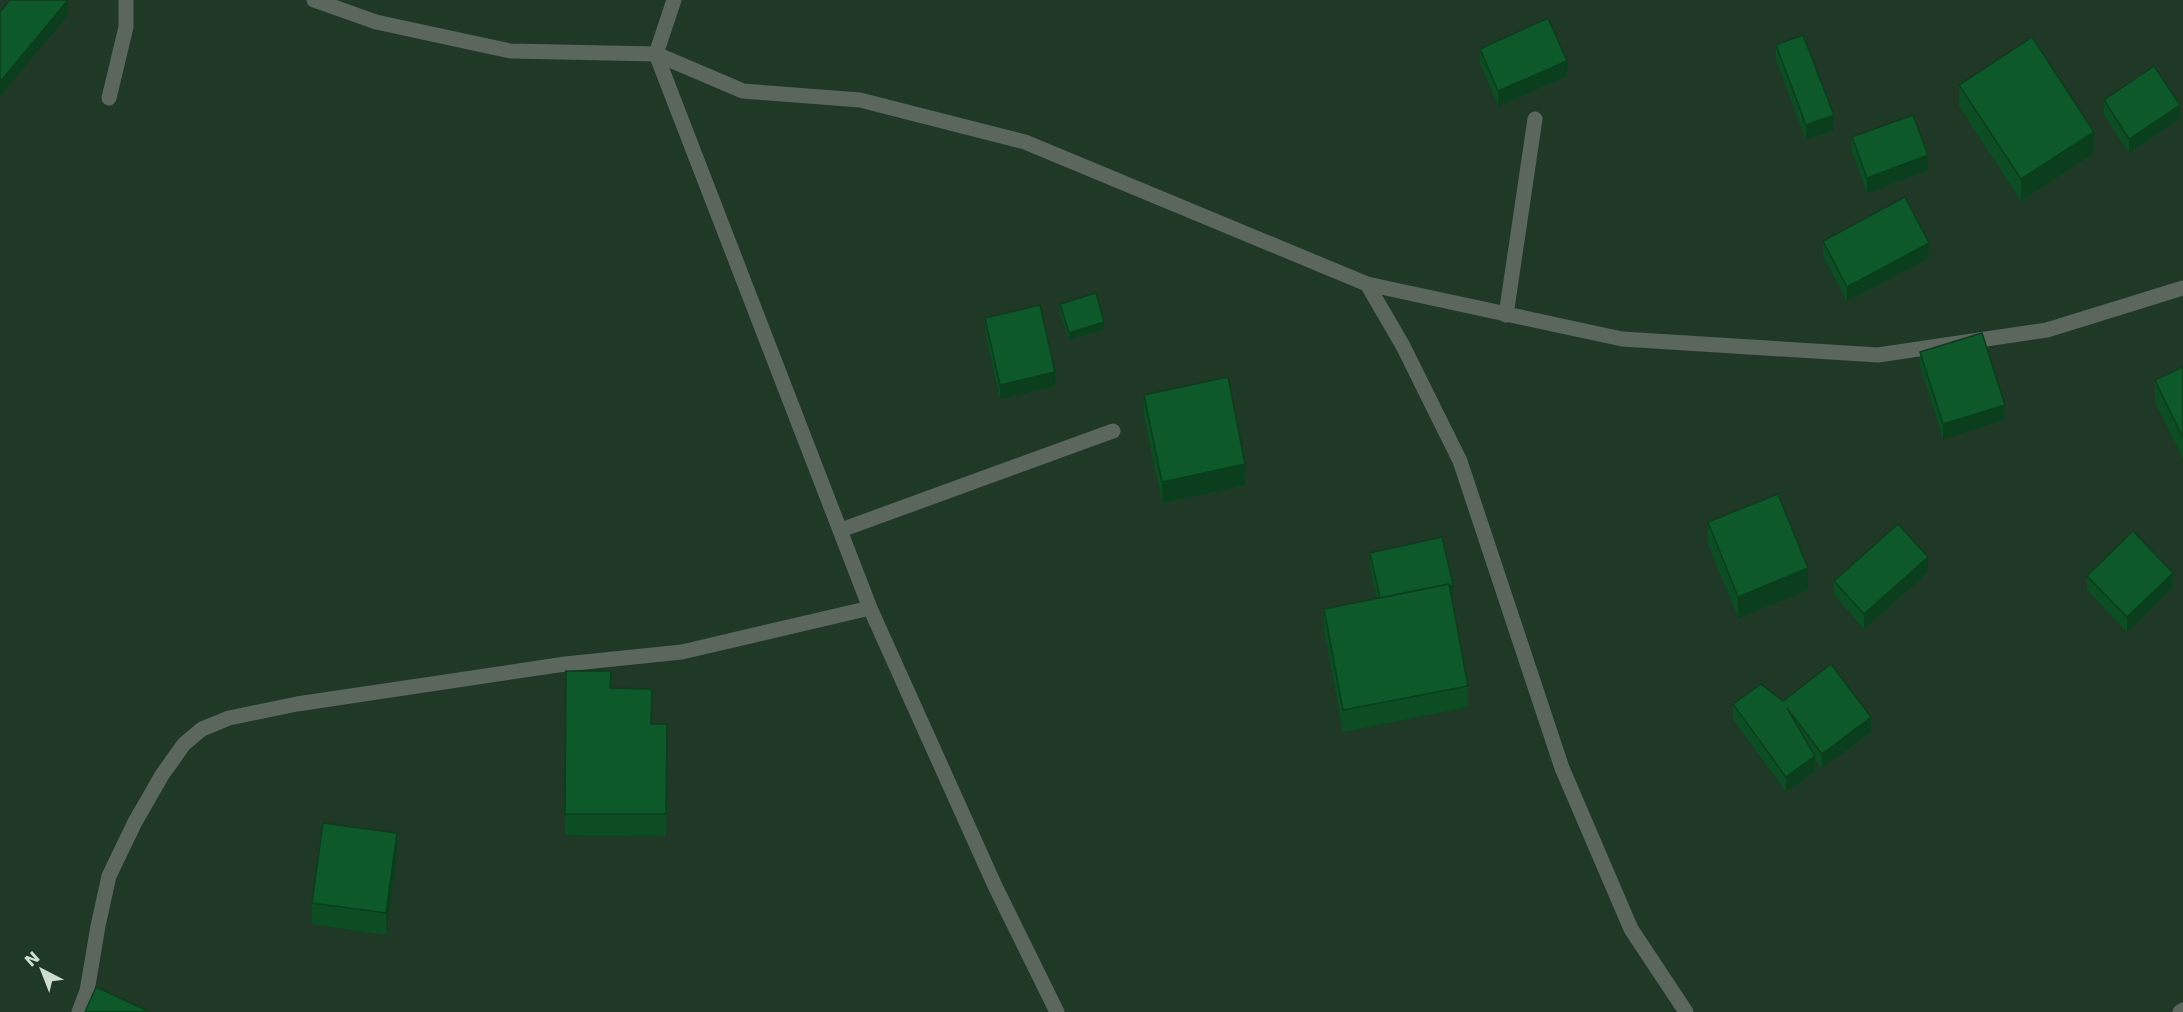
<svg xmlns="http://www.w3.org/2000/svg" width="2183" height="1012" viewBox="0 0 2183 1012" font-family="'DejaVu Sans',sans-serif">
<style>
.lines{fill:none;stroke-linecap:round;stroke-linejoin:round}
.minor{stroke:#5b665d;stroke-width:15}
.wall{fill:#0c4d24}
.shaded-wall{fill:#0a3e1d}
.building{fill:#0e592a;stroke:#0a3e1d;stroke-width:1.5}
</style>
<rect width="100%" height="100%" fill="#203826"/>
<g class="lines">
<path class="minor" d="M314,0L376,22L510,51L656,54L743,91L860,100L1025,142L1367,284L1403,346L1460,461L1562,768L1631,929L1686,1012
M674,0L656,54L870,608L995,886L1057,1012
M109,98L126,27V0
M1367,284L1622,339L1878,355L2047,330L2183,288
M1506,315L1535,119
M841,530L1113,431
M79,1012L87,991L98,926L109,876L135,822L162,775L184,744L202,729L229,718L297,704L565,664L682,652L870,608
M2180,1012L2183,1010"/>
</g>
<path class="wall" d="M1776,45L1834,130L1806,140L1776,60Z
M1480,49L1567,76L1498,106L1480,63Z
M1959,85L2094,153L2021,201L1959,106Z
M2104,100L2180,119L2129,153L2104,115Z
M1852,137L1928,170L1867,193L1852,152Z
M1823,241L1929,258L1847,301L1823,256Z
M1060,304L1104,329L1069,340L1060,312Z
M985,318L1055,386L1000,399L985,333Z
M1920,352L2005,419L1943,439L1920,367Z
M2183,367V459L2155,402V380Z
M1144,395L1245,485L1162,503L1144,416Z
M1708,522L1808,590L1738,618L1708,544Z
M1370,553L1453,600H1452L1468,686V707L1343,732L1324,630V609L1377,599L1370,568Z
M1928,572L1864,629L1834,595V581Z
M2087,576L2173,587L2127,632L2087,590Z
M566,671L611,688L652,724H667L666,836L565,835Z
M1783,701L1871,732L1822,768L1815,759V771L1786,792L1733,719V704Z
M397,854L386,935L312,924V903Z"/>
<path class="shaded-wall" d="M68,0V15L0,96V82Z
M1567,61V76L1498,106V91Z
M2180,105V119L2129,153V139Z
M1834,115V130L1806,140V125Z
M2094,132V153L2021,201V179Z
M1928,155V170L1867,193V178Z
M1929,243V258L1847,301V287Z
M1104,322V329L1069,340V333Z
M1055,372V386L1000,399V385Z
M2005,405V419L1943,439V424Z
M1245,464V485L1162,503V482Z
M1928,557V572L1864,629V614Z
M1808,568V590L1738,618V597Z
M2173,573V587L2127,632V617Z
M1453,585V600L1380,616V601Z
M1871,717V732L1822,768V754Z
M1815,756V771L1786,792V777Z
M397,833V854L386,935V913Z"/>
<path class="building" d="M10,0H68L0,82V12Z
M1548,18L1567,61L1498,91L1480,49Z
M1803,35L1834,115L1806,125L1776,45Z
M2032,37L2094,132L2021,179L1959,85Z
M2154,66L2180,105L2129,139L2104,100Z
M1913,115L1928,155L1867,178L1852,137Z
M1905,197L1929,243L1847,287L1823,241Z
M1096,293L1104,322L1069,333L1060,304Z
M1040,305L1055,372L1000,385L985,318Z
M1982,333L2005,405L1943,424L1920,352Z
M2183,367V438L2155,380Z
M1228,377L1245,464L1162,482L1144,395Z
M1778,494L1808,568L1738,597L1708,522Z
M1898,524L1928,557L1864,614L1834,581Z
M2133,531L2173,573L2127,617L2087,576Z
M1442,537L1453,585L1449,586V584L1380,598L1370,553Z
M1449,584L1468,686L1343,710L1324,609Z
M1831,664L1871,717L1822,754L1787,708L1815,756L1786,777L1733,704L1761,684L1783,701Z
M566,671H611L610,688L652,689L651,724H667L666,814H565Z
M323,823L397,833L386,913L312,903Z
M96,987L150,1012H85Z"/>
<g transform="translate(42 970) rotate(318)" stroke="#203826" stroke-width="4.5" paint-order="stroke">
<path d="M0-4.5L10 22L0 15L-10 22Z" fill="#cfddd1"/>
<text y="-9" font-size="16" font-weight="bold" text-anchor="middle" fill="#cfddd1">N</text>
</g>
</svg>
